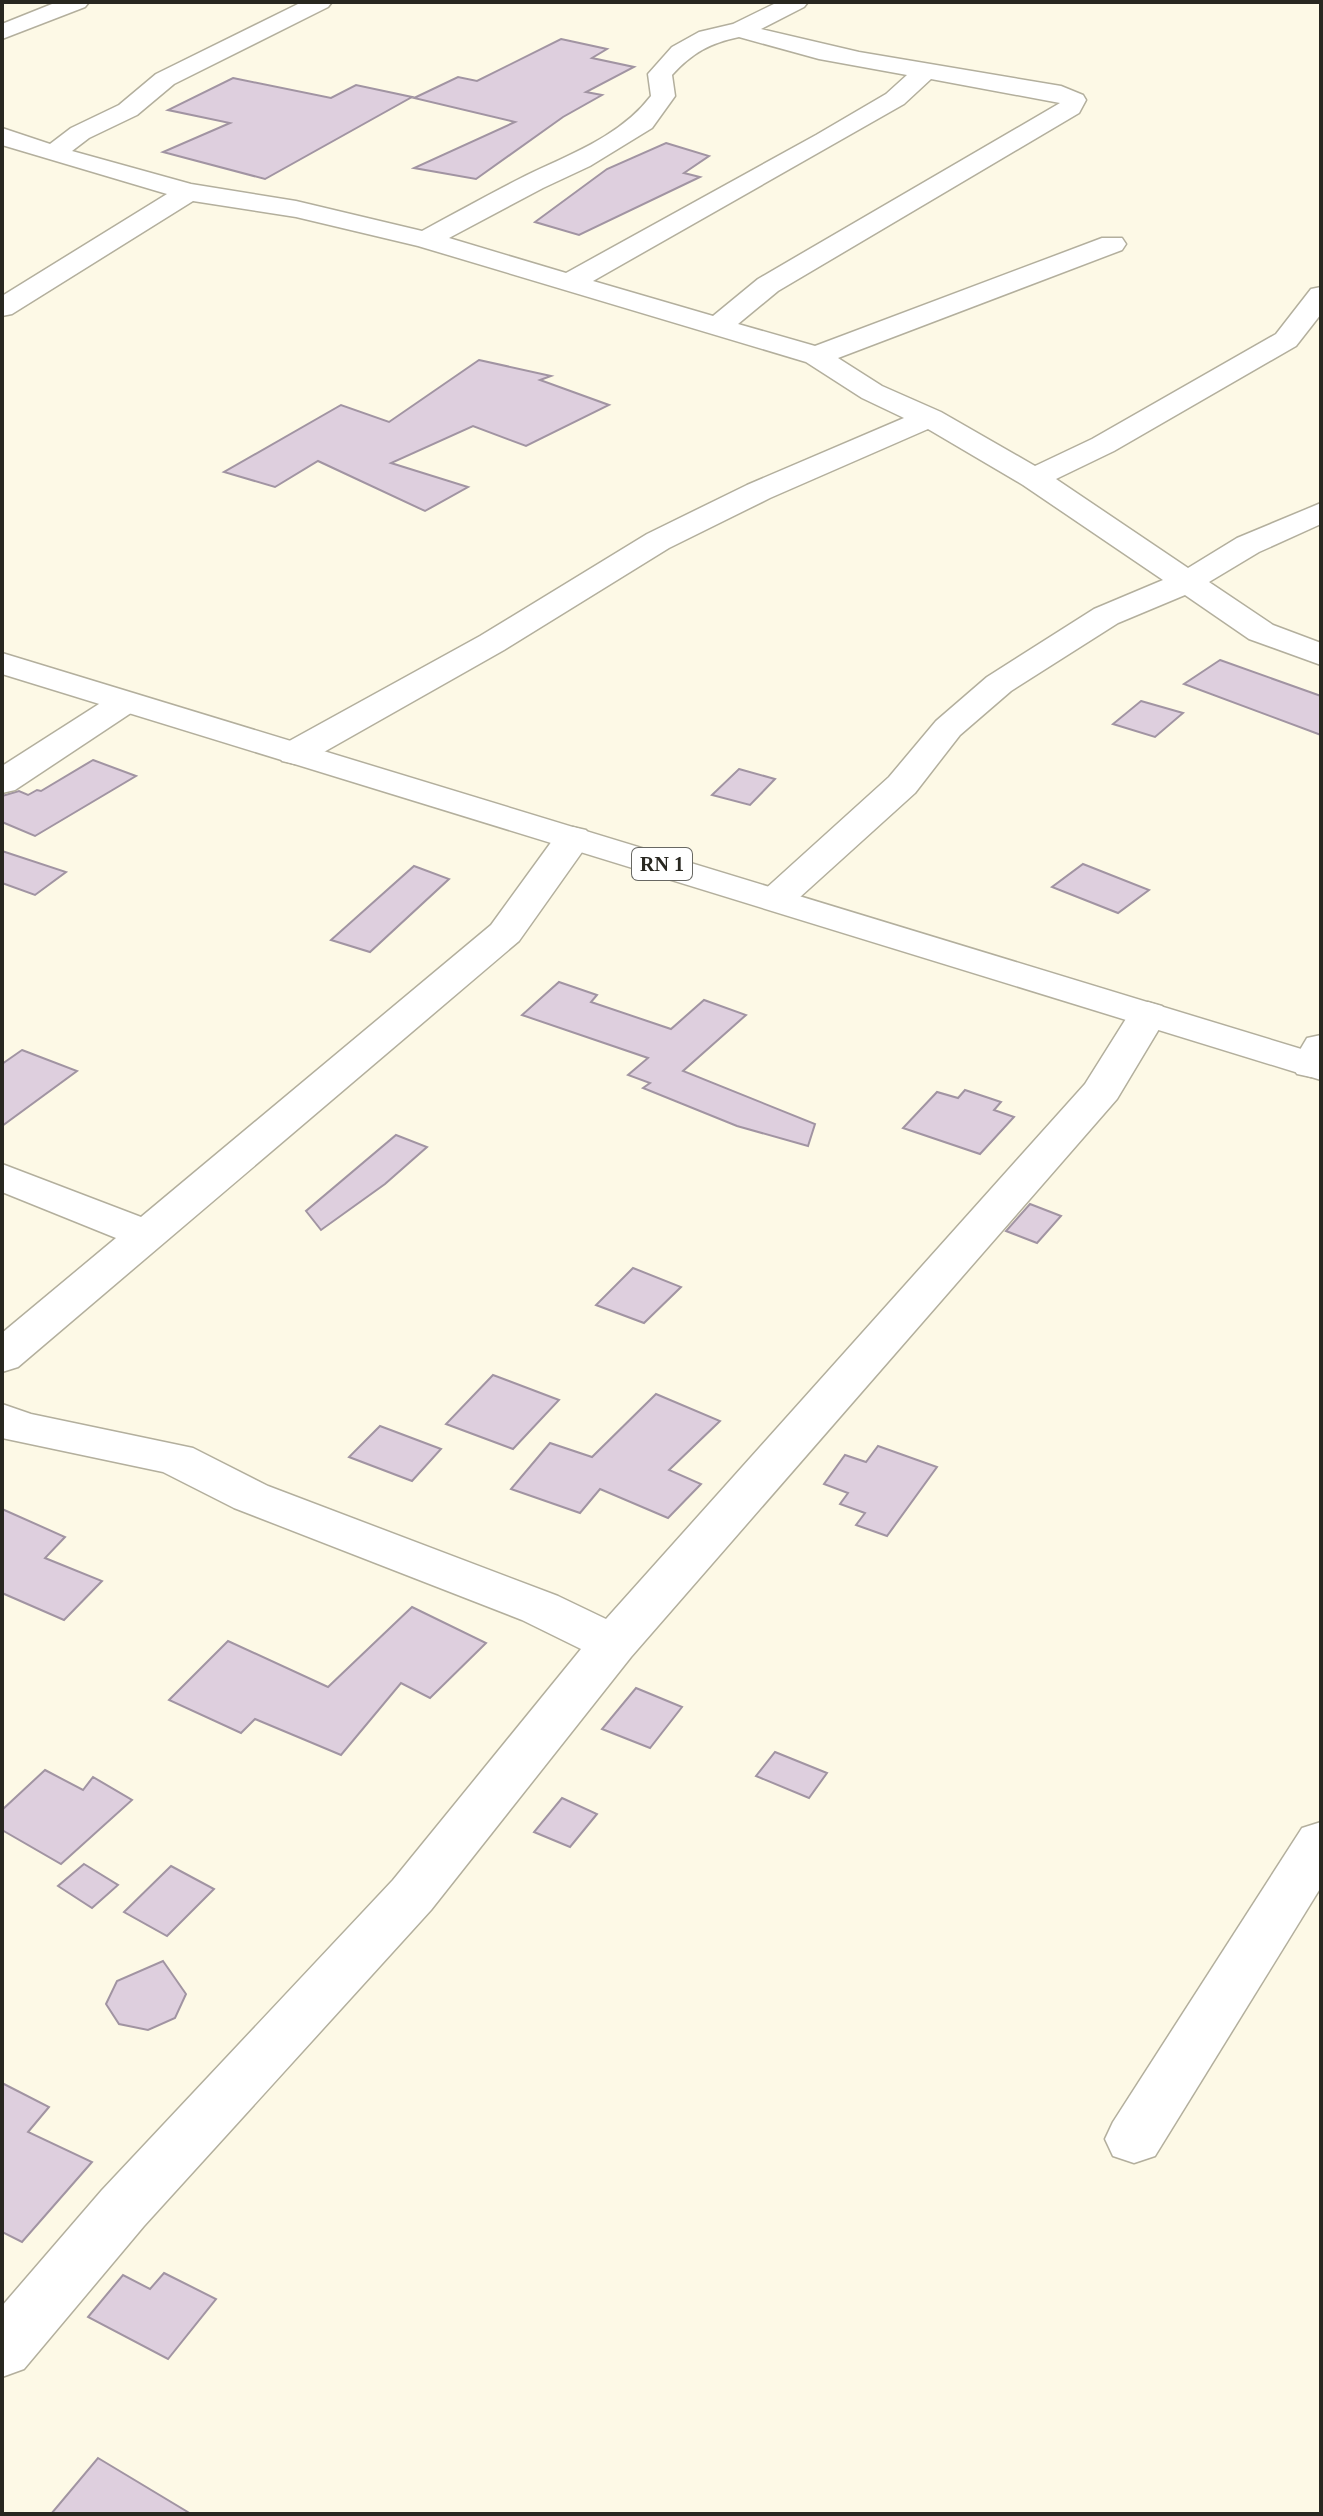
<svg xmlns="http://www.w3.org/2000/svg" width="1323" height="2516" viewBox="0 0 1323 2516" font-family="'Times New Roman',serif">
<rect width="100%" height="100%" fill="#fdf9e6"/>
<!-- building -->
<g fill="#decfde" stroke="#a194a2" stroke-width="2">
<path d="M561 39 607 49 592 58 634 67 586 92 602 95 563 117 476 179 414 168 515 122 414 98 458 77 477 81Z"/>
<path d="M233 78 331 98 356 85 412 97 265 179 163 152 230 123 168 110Z"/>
<path d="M666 143 709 156 684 173 700 177 579 235 535 222 607 169Z"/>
<path d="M479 360 551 376 540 380 609 405 526 446 473 426 391 463 468 487 425 511 318 461 275 487 224 472 341 405 389 422Z"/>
<path d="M1220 660 1321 696V735L1184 684Z"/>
<path d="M1141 701 1183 713 1155 737 1113 724Z"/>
<path d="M93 760 136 776 35 836 2 822V796L19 791 28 795 37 790 41 791Z"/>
<path d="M739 769 775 779 750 805 712 795Z"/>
<path d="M2 851 66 872 35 895 2 883Z"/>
<path d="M1083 864 1149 890 1118 913 1052 887Z"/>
<path d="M414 866 449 879 370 952 331 940Z"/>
<path d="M559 982 597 995 591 1002 671 1029 704 1000 746 1015 683 1071 815 1124 808 1146 737 1126 643 1088 650 1083 628 1075 648 1058 522 1015Z"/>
<path d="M22 1050 77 1071 2 1126V1064Z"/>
<path d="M965 1090 1001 1102 994 1110 1014 1117 980 1154 903 1128 937 1092 958 1098Z"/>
<path d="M396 1135 427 1147 385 1184 321 1230 306 1211Z"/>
<path d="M1030 1204 1061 1216 1037 1243 1006 1231Z"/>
<path d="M633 1268 681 1287 644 1323 596 1305Z"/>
<path d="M493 1375 559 1400 513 1449 446 1424Z"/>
<path d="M656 1394 720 1421 669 1470 701 1484 668 1518 600 1489 580 1513 511 1489 550 1443 592 1457Z"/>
<path d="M380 1426 441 1449 412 1481 349 1457Z"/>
<path d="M878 1446 937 1467 887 1536 856 1525 865 1513 840 1504 848 1493 824 1484 845 1455 866 1462Z"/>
<path d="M2 1509 65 1537 45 1558 102 1581 64 1620 2 1593Z"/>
<path d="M412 1607 486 1643 430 1698 401 1683 341 1755 255 1719 241 1733 169 1700 228 1641 328 1687Z"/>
<path d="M636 1688 682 1707 650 1748 602 1729Z"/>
<path d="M775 1752 827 1773 809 1798 756 1776Z"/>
<path d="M45 1770 83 1790 93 1777 132 1800 61 1864 2 1830V1810Z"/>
<path d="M562 1798 597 1814 570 1847 534 1832Z"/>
<path d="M84 1864 118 1885 92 1908 58 1886Z"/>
<path d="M171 1866 214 1889 167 1936 124 1912Z"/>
<path d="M163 1961 186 1994 175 2018 148 2030 119 2024 106 2004 117 1981Z"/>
<path d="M2 2083 49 2107 28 2132 92 2162 22 2242 2 2232Z"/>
<path d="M164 2273 216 2299 168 2359 88 2317 123 2275 150 2289Z"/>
<path d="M98 2458 191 2514H51Z"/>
</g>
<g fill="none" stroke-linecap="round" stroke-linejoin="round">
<defs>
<g id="minor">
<path d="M57 2H89L85 7 2 39V24Z"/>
<path d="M302 2H332L328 7 174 84 137 115 89 138 72 151 191 184 296 201 422 231C455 213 488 195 521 178 567 155 619 138 651 96L648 74 672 47 699 32 733 24 778 2H808L804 7 761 29 859 52 1061 86 1083 95 1086 100 1079 113 778 291 738 324 815 346 1102 238H1122L1126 244 1122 250 838 358 882 386 941 412 1035 466 1092 439 1276 334 1311 289 1321 287V314L1296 346 1114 451 1056 479 1188 568 1237 538 1321 503V524L1259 552 1209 582 1273 625 1321 643V665L1249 639 1185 595 1118 623 1011 691 960 735 915 793 789 907 776 910 763 907 757 899 763 891 889 777 936 721 987 677 1094 609 1163 580 1023 485 928 429 770 498 669 548 504 650 308 761 295 764 282 761 277 753 282 745 480 636 647 534 747 485 904 418 862 398 806 362 418 246 296 217 193 201 12 314 2 316V296L167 194 2 145V128L50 144 71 128 119 105 156 74ZM739 37 819 59 907 75 886 94 816 135 566 273 449 238 543 188 590 166 652 128 675 96 672 75C692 53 710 43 739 37ZM931 79 1060 103 758 279 713 316 593 281 904 104Z"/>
<path d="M125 692 137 695 142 702 137 709 15 790 2 793V766L113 695Z"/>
<path d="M573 827 586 830 592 838 519 941 18 1367 2 1372V1333L116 1238 2 1192V1164L141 1217 491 925 560 830Z"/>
<path d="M1148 1002 1162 1006 1168 1014 1117 1099 631 1657 431 1910 144 2226 24 2369 2 2377V2306L102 2190 393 1880 581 1649 522 1620 234 1508 163 1472 2 1438V1404L31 1414 193 1448 268 1486 558 1596 606 1619 1085 1084 1134 1006Z"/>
<path d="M1321 1035V1075L1311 1077 1297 1074 1291 1065 1307 1038Z"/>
<path d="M1321 1822V1887L1155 2156 1134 2163 1113 2156 1105 2139 1113 2122 1302 1828Z"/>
</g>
<path id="major" d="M2 653 1321 1055V1080L2 674Z"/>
</defs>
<!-- minor casing -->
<use href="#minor" stroke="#b3af9d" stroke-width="3"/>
<!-- major casing -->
<use href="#major" stroke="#b3af9d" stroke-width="3"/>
<!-- minor -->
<use href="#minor" fill="#fff" fill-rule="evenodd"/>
<!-- major -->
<use href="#major" fill="#fff" fill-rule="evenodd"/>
</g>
<g text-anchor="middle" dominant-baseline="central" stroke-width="6" stroke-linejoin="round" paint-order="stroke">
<!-- shield labels -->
<rect fill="#fff" stroke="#686863" stroke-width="2" x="632" y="848" width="60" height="32" rx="6"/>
<g font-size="20" font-weight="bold" fill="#282720">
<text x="662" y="864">RN 1</text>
</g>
</g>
<!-- border -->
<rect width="1323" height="2516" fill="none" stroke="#282720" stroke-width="8"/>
</svg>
